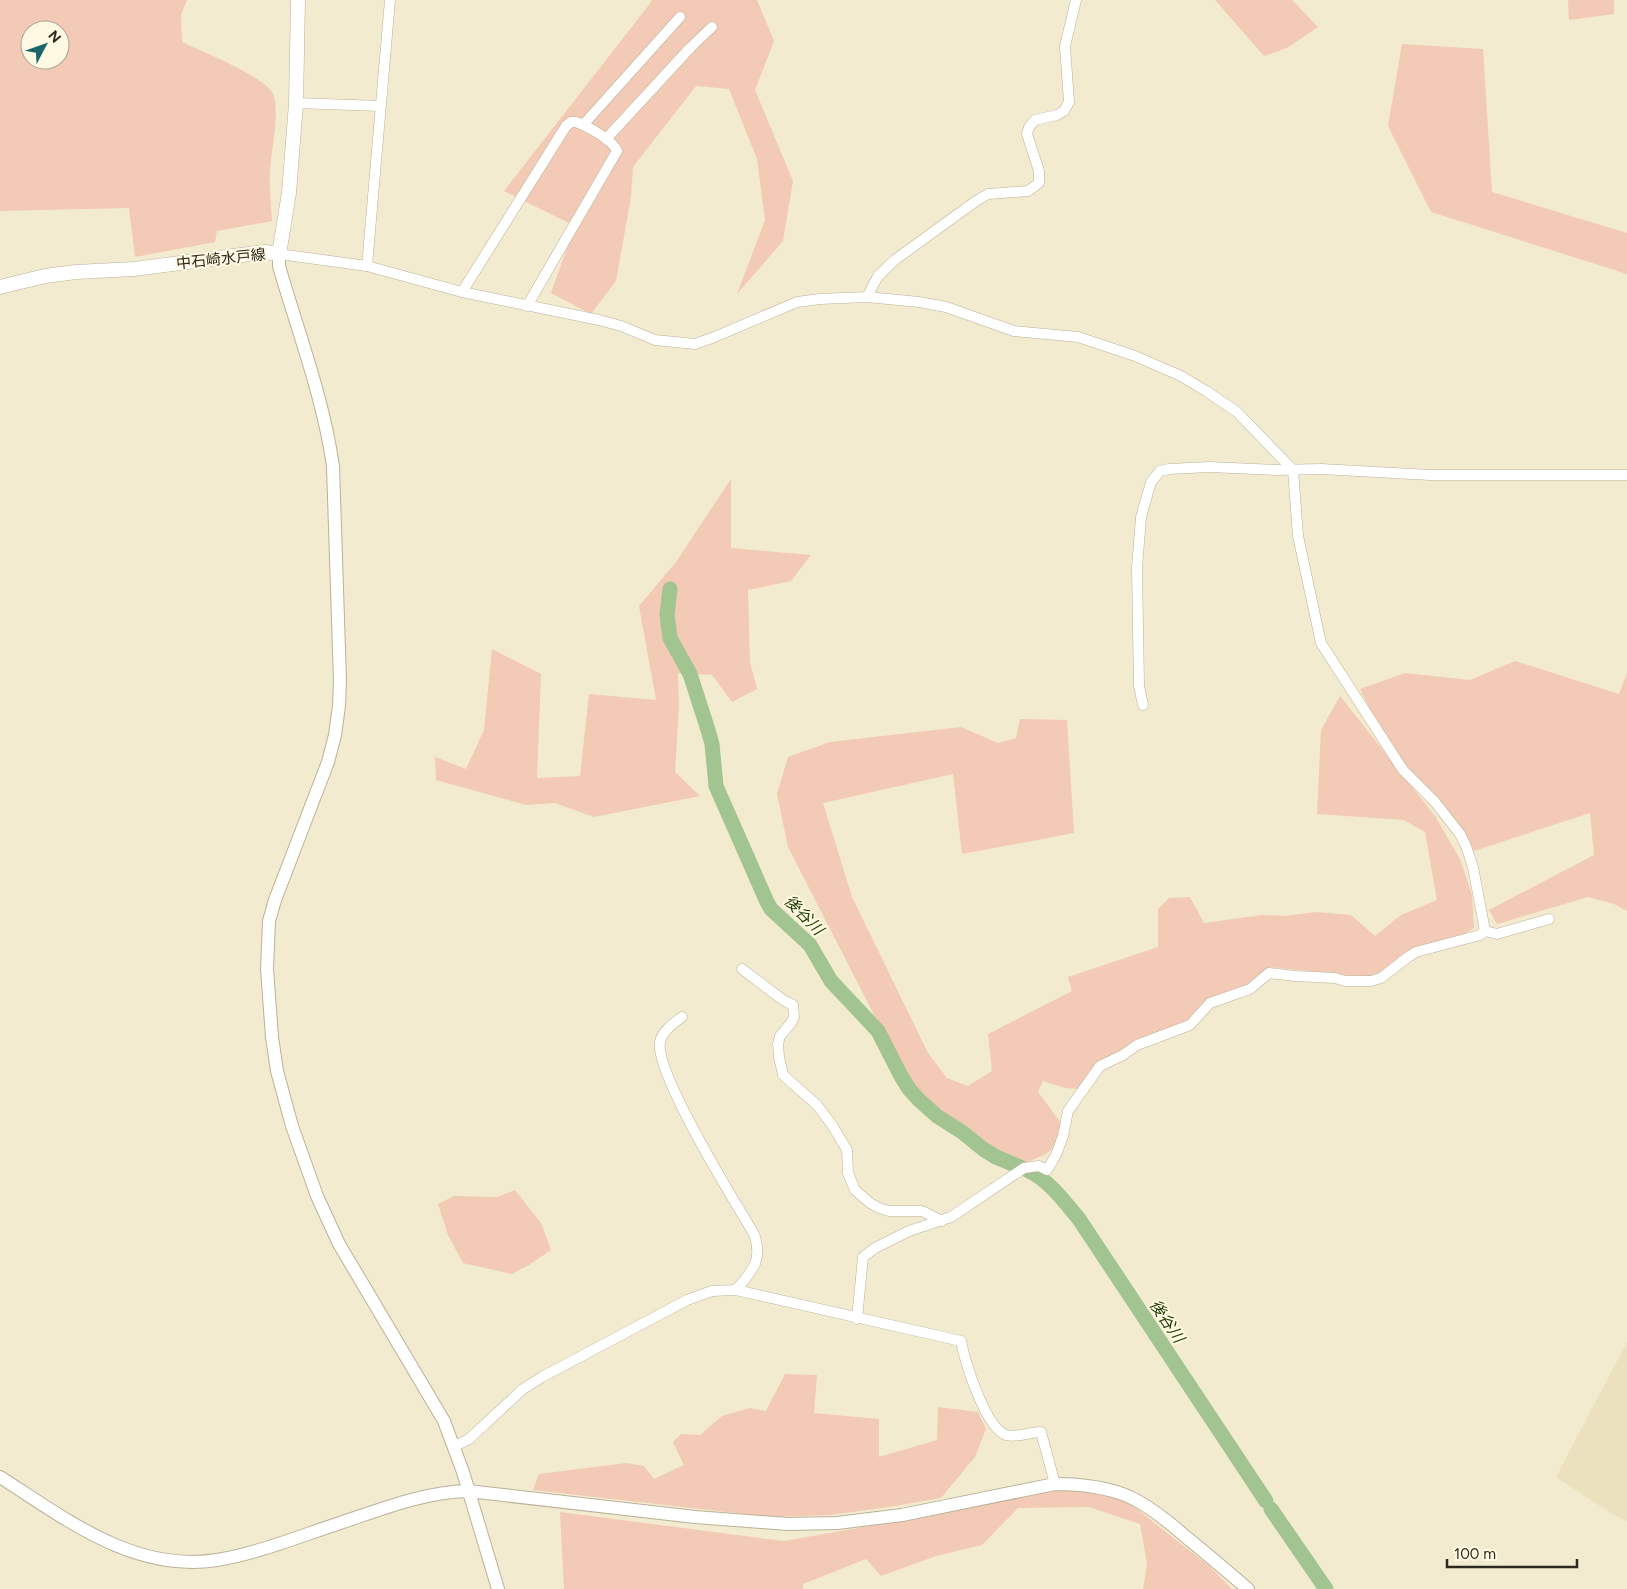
<svg xmlns="http://www.w3.org/2000/svg" width="1627" height="1589" viewBox="0 0 1627 1589" font-family="Figtree,'Noto Sans JP',sans-serif">
<rect width="100%" height="100%" fill="#f3ebcf"/>
<!-- built -->
<path fill="#ece1be" d="M1627 1342V1521L1611 1513 1556 1477Z"/>
<!-- green -->
<g fill="#f2cab5" fill-rule="evenodd">
<path d="M0 0H187L181 15 182 42C201 51 261 75 272 92 281 106 271 153 270 171 269 187 271 204 272 221L217 231 215 242 135 257 129 208 0 211ZM30 30H60V60H30Z"/>
<path d="M650 0H757L774 41 755 90 793 181 783 241 737 294 765 220 757 159 729 89 696 86 633 167 631 197 616 281 591 314 551 293 575 226 504 191 652 1Z"/>
<path d="M1215 0H1292L1318 27 1287 48 1264 56Z"/>
<path d="M1568 0H1614V14L1569 20Z"/>
<path d="M1402 44 1483 49 1492 192 1627 233V274L1431 212 1388 126Z"/>
<path d="M731 479V548L811 555 791 581 748 590 750 662 757 689 732 702 712 675 678 673 679 707 675 772 700 796 594 817 555 803 526 805 436 780 435 757 466 769 484 730 492 649 541 674 537 778 580 776 589 694 656 700 639 606 676 562Z"/>
<path d="M1515 661 1619 694 1627 673V911L1614 904 1588 897 1497 924 1489 910 1594 855 1590 813 1474 851 1459 826 1404 764 1372 713 1360 689 1405 673 1470 680Z"/>
<path d="M1340 696 1435 816 1460 859 1472 895 1474 928 1457 938 1383 971 1367 977 1270 967 1247 985 1188 1021 1135 1040 1078 1089 1065 1088 1043 1081 1038 1092 1061 1123C1053 1158 1051 1150 1022 1165L997 1155 957 1124 931 1108 910 1085 788 847 777 794 788 757 830 742 961 727 998 743 1016 738 1020 719 1067 720 1074 833 962 854 953 774 823 803 852 897 928 1053 947 1078 968 1086 992 1071 988 1034 1072 991 1068 977 1158 947V909L1169 898 1190 897 1204 923 1262 915 1284 916 1317 912 1351 915 1375 936 1401 915 1437 900 1425 832 1404 820 1317 814 1321 730Z"/>
<path d="M515 1190 541 1223 551 1250 529 1265 512 1274 463 1263 448 1235 438 1204 454 1196 497 1197Z"/>
<path d="M785 1374 817 1375 814 1413 879 1419V1457L937 1440 938 1407 978 1412 986 1429 975 1457 941 1498 889 1507 830 1515 771 1517 533 1490 539 1474 626 1463 644 1466 654 1479 684 1465 673 1442 681 1434 700 1435 722 1416 750 1408 766 1411Z"/>
<path d="M1053 1490 1093 1491 1129 1503 1208 1565 1232 1589H1143L1147 1564 1140 1524 1089 1507 1018 1508 982 1545 936 1556 881 1576 866 1559 803 1584V1589H564L560 1512 784 1541 903 1520Z"/>
</g>
<g fill="none" stroke-linecap="round" stroke-linejoin="round">
<!-- river -->
<g stroke="#a1c490" stroke-width="15">
<path d="M670 589 667 614 670 638 690 674 708 730 712 744 716 786 767 902 771 909 810 945 831 981 878 1031 901 1076 909 1089 919 1100 937 1116 962 1132 983 1149 996 1157 1020 1167"/>
<path d="M1027 1170C1049 1180 1064 1201 1079 1219L1266 1501"/>
<path d="M1271 1509 1326 1589"/>
</g>
<defs>
<g id="minor">
<path d="M296 103 380 106"/>
<path d="M583 125 680 17"/>
<path d="M606 139 690 48 712 27"/>
<path d="M279 254 367 266 462 292 599 320 621 326 655 340 695 344 712 338 797 302 820 299 867 297 919 302 946 307 1014 331 1078 337 1135 356 1181 376 1206 391 1237 412 1293 470 1298 536 1321 643 1403 770 1435 802 1460 834 1466 846 1473 867 1485 931"/>
<path d="M367 266 390 0"/>
<path d="M462 292 566 126 571 122H576C587 126 613 140 617 151L527 306"/>
<path d="M867 297 878 276 896 259 976 201 988 194 1028 191 1039 183V171L1027 134 1029 127 1035 120 1057 115 1064 111 1069 102 1065 46 1076 0"/>
<path d="M1143 705 1139 686 1137 568 1141 517 1151 482 1160 471 1169 469 1209 467 1275 470 1321 469 1430 475H1627"/>
<path d="M742 969 783 1000 793 1005 794 1017 791 1023 780 1036 778 1044 779 1057 783 1075 817 1105 832 1125 847 1150 848 1173 855 1190 870 1203 879 1208 889 1211H922L942 1221"/>
<path d="M682 1017C674 1023 662 1031 660 1042 654 1072 735 1202 754 1234 763 1260 753 1270 736 1290"/>
<path d="M857 1319 863 1257 875 1248 909 1231 951 1217 1024 1168 1039 1166 1047 1170 1056 1155 1063 1136 1068 1111 1100 1066 1123 1055 1137 1045 1190 1025 1210 1003 1250 989 1269 973 1295 976 1335 978 1345 981H1371L1381 978 1408 957 1416 952 1480 935 1485 931 1497 934 1549 919"/>
<path d="M455 1446 469 1439 523 1389 542 1377 687 1300 712 1291 736 1290 961 1341C965 1362 985 1427 1006 1435 1017 1438 1030 1432 1041 1432L1055 1484"/>
</g>
<g id="tertiary">
<path d="M279 254V266C298 332 323 397 333 466L340 680 339 706 335 735 328 762 275 900 269 921 267 969 272 1037 277 1071 292 1126 317 1196 339 1244 444 1421 463 1472 498 1589"/>
<path d="M0 1477C66 1519 134 1573 217 1560 259 1553 300 1536 340 1523 382 1509 424 1492 468 1491L695 1517 788 1524 837 1523 902 1515 1055 1484C1081 1484 1107 1487 1130 1497 1151 1507 1169 1522 1186 1537 1207 1554 1228 1572 1248 1589"/>
</g>
<path id="secondary" d="M0 287 45 276 76 272 134 269 265 252 279 254 289 193 296 103 298 0"/>
</defs>
<!-- minor casing -->
<use href="#minor" stroke="#bab298" stroke-width="11"/>
<!-- tertiary casing -->
<use href="#tertiary" stroke="#bab298" stroke-width="14"/>
<!-- secondary casing -->
<use href="#secondary" stroke="#bab298" stroke-width="15"/>
<!-- minor -->
<use href="#minor" stroke="#fff" stroke-width="10"/>
<!-- tertiary -->
<use href="#tertiary" stroke="#fff" stroke-width="12"/>
<!-- secondary -->
<use href="#secondary" stroke="#fff" stroke-width="14"/>
</g>
<g text-anchor="middle" dominant-baseline="central" stroke-width="4" stroke-linejoin="round" paint-order="stroke">
<!-- street labels -->
<g font-size="15" fill="#2d291f" stroke="#fff8e2">
<text transform="translate(221 259) rotate(-6)">中石崎水戸線</text>
</g>
<!-- water labels -->
<g font-size="16" font-style="italic" fill="#1c3c04" stroke="#fff8e2">
<text transform="translate(804 915) rotate(46)">後谷川</text>
<text transform="translate(1167 1321) rotate(56)">後谷川</text>
</g>
</g>
<!-- north arrow -->
<g transform="translate(45 45) rotate(49)"><circle r="24" fill="#fff8e2" stroke="#aba594"/>
<path d="M0-4L9 19L0 12L-9 19Z" fill="#1a676b"/>
<text y="-8" font-size="14" font-weight="bold" text-anchor="middle" fill="#2d291f">N</text>
</g>
<!-- scale -->
<path d="M1447 1559v8h130v-8" fill="none" stroke="#2d291f" stroke-width="2.5"/>
<text x="1454" y="1559" font-size="15" fill="#2d291f" stroke="#fff8e2" stroke-width="4" paint-order="stroke">100 m</text>
</svg>
